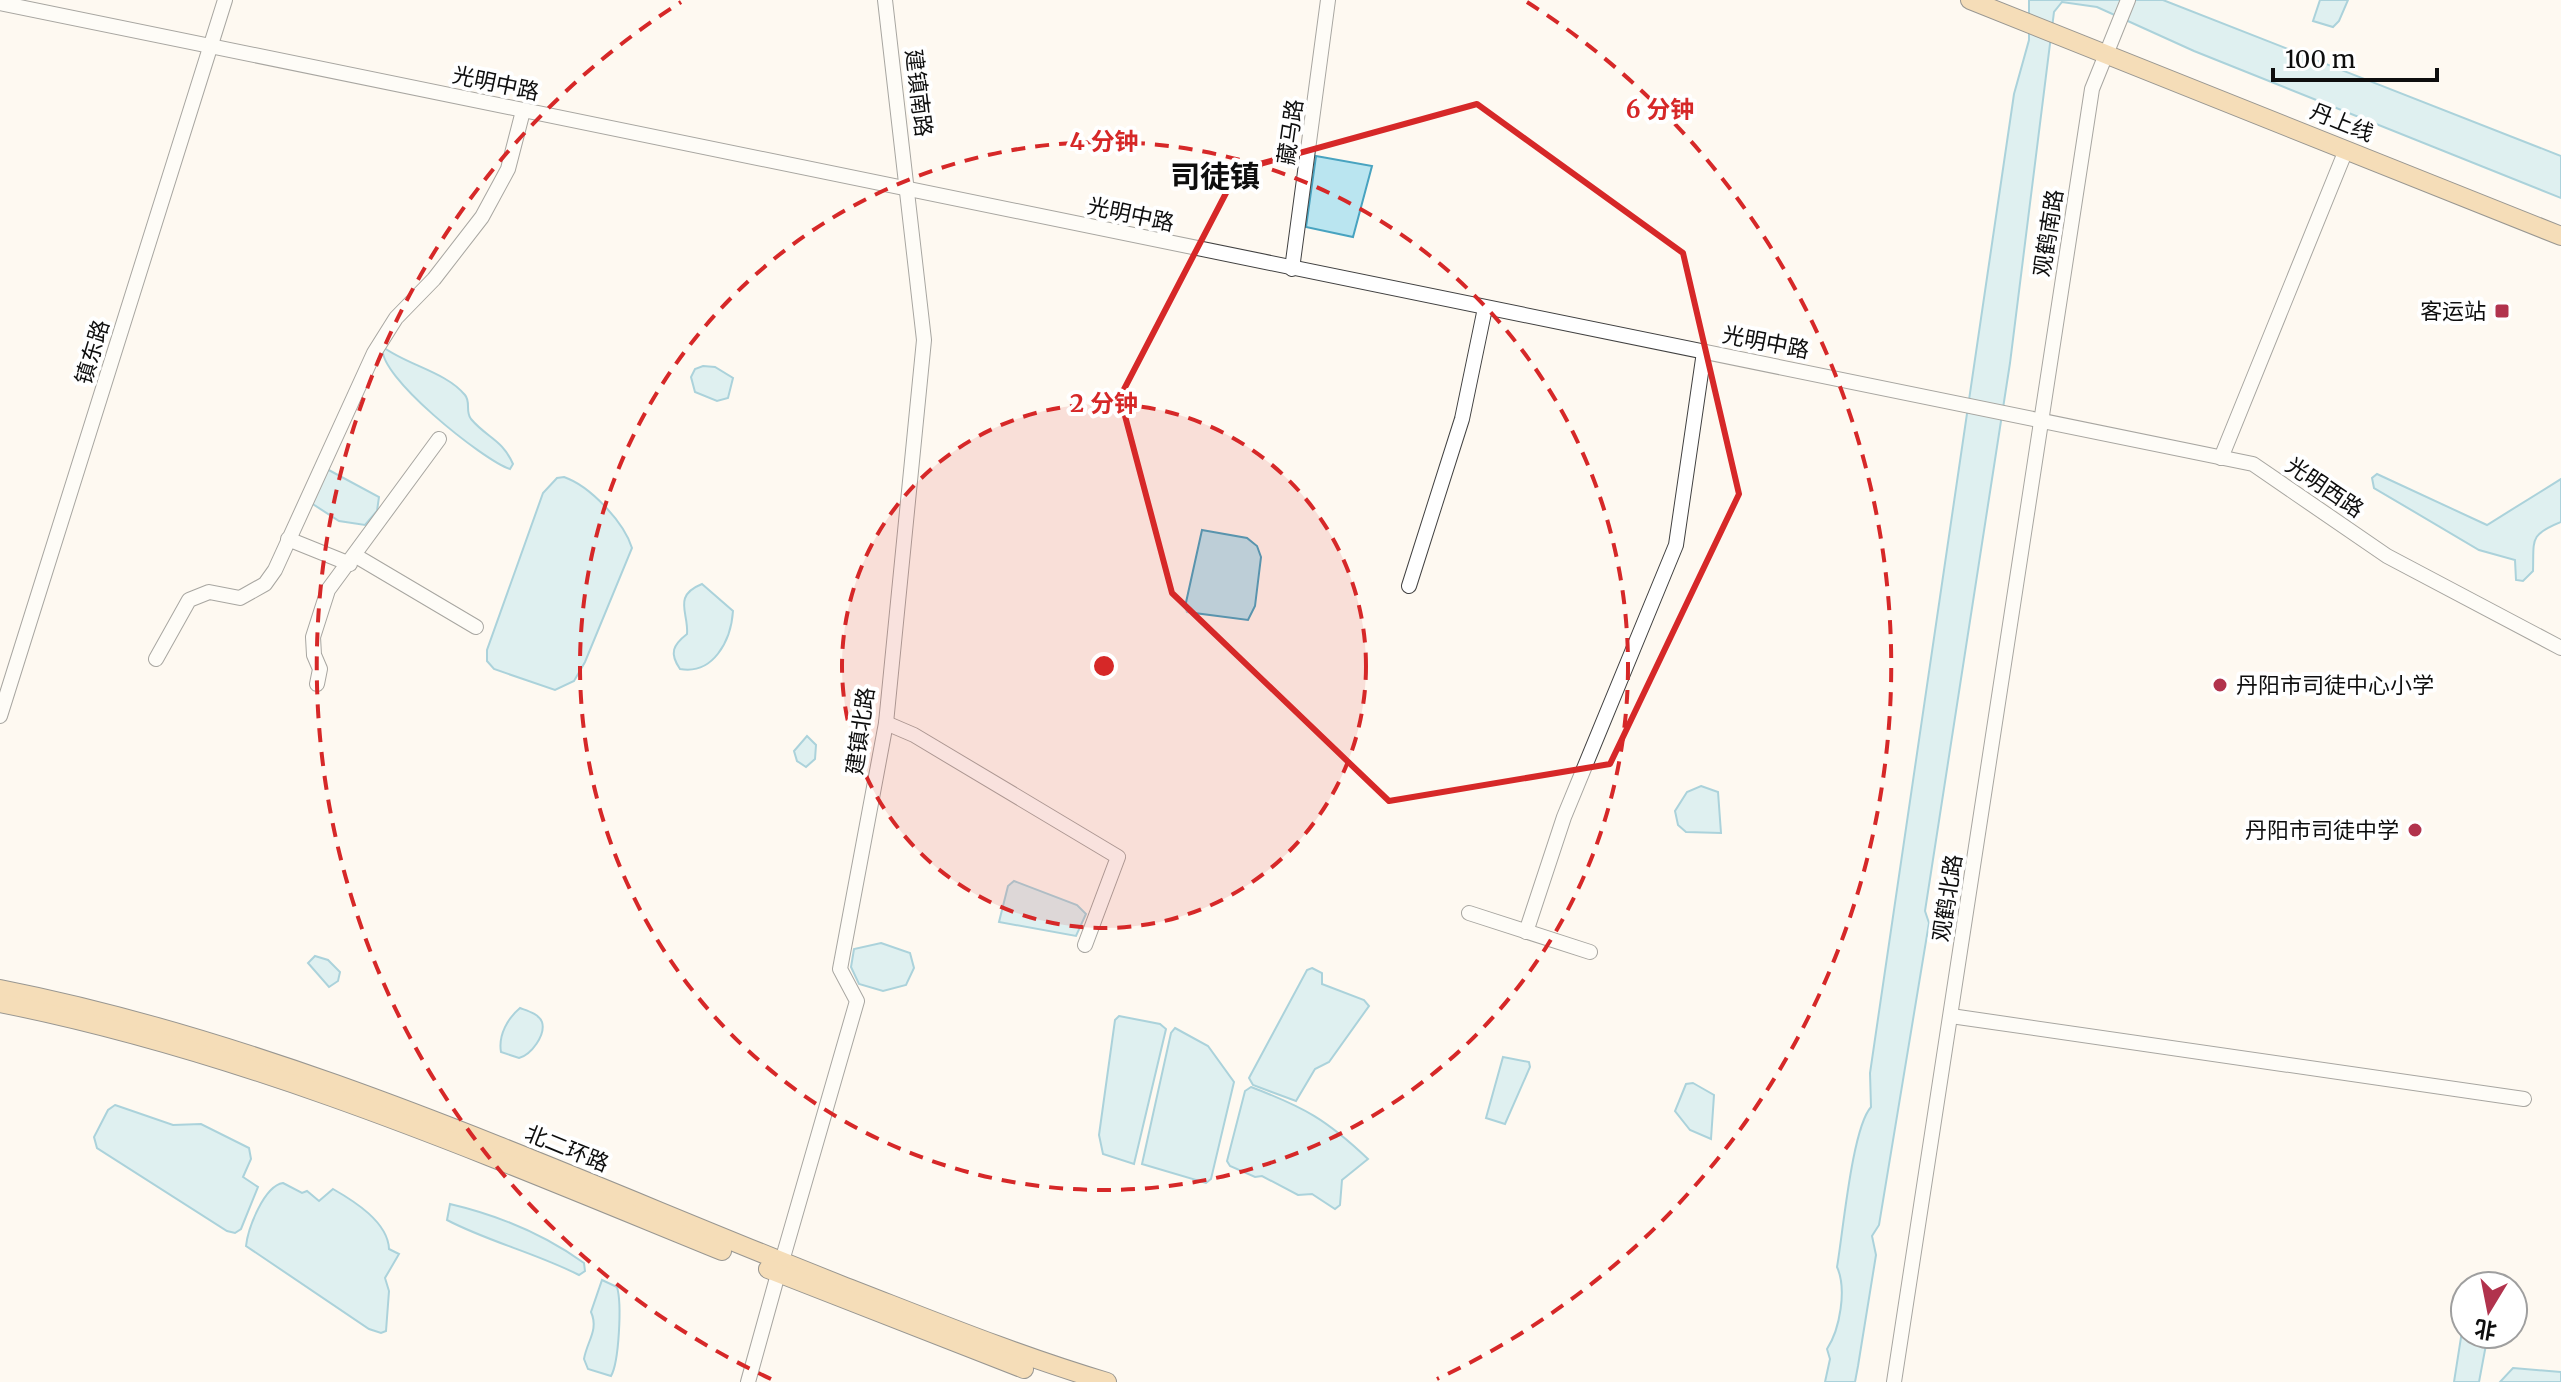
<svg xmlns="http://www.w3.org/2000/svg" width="2561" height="1382" viewBox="0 0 2561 1382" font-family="Merriweather,'Noto Sans SC',serif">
<rect width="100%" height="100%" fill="#fef9f1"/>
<!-- water -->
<g fill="#bae5f0" stroke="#48a3c0" stroke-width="2">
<path d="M2029 0H2163L2561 156V198L2194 51 2097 7 2062 2 2054 12 2010 363 1925 911 1929 923 1879 1225 1872 1236 1876 1255 1858 1366 1855 1382H1825L1830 1359 1827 1349C1840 1329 1847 1289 1837 1267 1843 1233 1852 1128 1871 1107L1870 1073 2014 94 2029 40Z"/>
<path d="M2320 0H2348L2339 21 2333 27 2313 21Z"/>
<path d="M1316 156 1372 166 1353 237 1306 227Z"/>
<path d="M383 347C407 365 446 372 465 395 471 402 465 411 471 419 487 438 502 439 513 464L510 469C484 461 375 374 383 347Z"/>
<path d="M703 366 715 367 733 378 728 398 717 401 695 392 691 377 695 369Z"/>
<path d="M325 468 379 497 377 511 365 525 339 521 308 501Z"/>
<path d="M2377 474 2487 525 2561 479V522C2529 535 2534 539 2533 571L2523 581 2516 580 2515 560 2479 550 2374 488 2372 478Z"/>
<path d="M564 477C590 486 624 522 632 548L585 662 574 681 555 690 494 669 487 661V650L543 493 557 478Z"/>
<path d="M1202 530 1247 538 1257 546 1261 557 1255 606 1248 620 1187 612 1185 607Z"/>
<path d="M702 584 733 611C731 641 713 675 680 669 669 653 673 645 687 634 689 613 672 596 702 584Z"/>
<path d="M807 736 816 745 815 759 806 767 797 761 794 751Z"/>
<path d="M1701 786 1718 792 1721 833 1686 832 1678 825 1675 811 1687 792Z"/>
<path d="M1014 881 1077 905 1086 914 1076 936 999 922 1008 886Z"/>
<path d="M881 943 910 953 914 968 906 985 883 991 859 984 851 967 854 949Z"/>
<path d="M315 956 328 960 340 972 338 981 329 987 308 963Z"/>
<path d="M1312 968 1322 973V984L1364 1000 1369 1006 1329 1062 1315 1069 1296 1101 1253 1085 1249 1078 1307 970Z"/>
<path d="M520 1008C528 1011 539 1014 542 1022 546 1035 531 1055 519 1058L501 1052C498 1035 508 1018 520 1008Z"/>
<path d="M1119 1016 1160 1024 1166 1029 1134 1164 1103 1154 1099 1135 1115 1020Z"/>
<path d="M1175 1028 1208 1046 1234 1082 1211 1179 1206 1183 1142 1164 1171 1033Z"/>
<path d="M1503 1057 1529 1062 1530 1067 1505 1124 1486 1118Z"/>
<path d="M1693 1083 1714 1095 1711 1139 1690 1130 1675 1111 1686 1084Z"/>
<path d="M1251 1087C1304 1107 1327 1120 1368 1159L1342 1180 1340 1205 1335 1209 1312 1194 1298 1195 1262 1176 1255 1177 1230 1166 1227 1161 1245 1091Z"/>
<path d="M115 1105 173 1125 201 1124 249 1148 251 1159 243 1177 258 1187 241 1229 235 1233 227 1231 97 1148 94 1137 108 1110Z"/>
<path d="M283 1183 302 1193 307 1191 319 1201 333 1189C354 1201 388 1222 389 1249L399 1254 385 1278 389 1291 386 1331 381 1333 369 1329 246 1246C248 1228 264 1186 283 1183Z"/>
<path d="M450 1204C497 1215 545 1235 584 1263L585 1271 579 1275C536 1253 489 1242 447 1220Z"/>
<path d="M602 1280 617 1287C622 1304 619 1362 611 1376L588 1369 584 1359C587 1341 599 1330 591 1312Z"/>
<path d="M2465 1312V1334H2488L2479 1382H2454Z"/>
<path d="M2513 1368 2561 1372V1382H2500Z"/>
</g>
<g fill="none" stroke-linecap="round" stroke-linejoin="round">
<defs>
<g id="minor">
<path d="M0 3 2253 464 2387 556 2561 648"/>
<path d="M1292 269 1328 0"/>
<path d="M2221 458 2346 150"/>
<path d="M288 539 350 564"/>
<path d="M356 556 476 627"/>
<path d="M1409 586 1462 419 1485 308"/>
<path d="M156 659 189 600 209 592 240 598 265 584 275 570 374 353 396 318 434 279 482 217 508 169 523 111"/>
<path d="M317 684 320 669 314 655 313 637 328 590 439 439"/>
<path d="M0 716 225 0"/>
<path d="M886 723 914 735 1118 857 1085 945"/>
<path d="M1469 913 1590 952"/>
<path d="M1526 932 1564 817 1676 545 1704 352"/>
<path d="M1951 1016 2524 1099"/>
<path d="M782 1261 857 1001 840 969 886 723 924 340 885 0"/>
<path d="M748 1382 778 1274"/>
<path d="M1894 1382 2092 89 2128 0"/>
</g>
<g id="major">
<path d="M1970 0 2561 236"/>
<path d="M0 989C294 1047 564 1176 841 1285 929 1319 1016 1355 1107 1382"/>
<path d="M0 1003C252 1053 486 1155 722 1251"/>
<path d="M768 1269 1024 1369"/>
</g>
</defs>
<!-- minor casing -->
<use href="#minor" stroke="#414141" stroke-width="16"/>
<!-- major casing -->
<use href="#major" stroke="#1f1f1f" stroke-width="20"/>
<!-- minor -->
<use href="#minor" stroke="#fff" stroke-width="14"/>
<!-- major -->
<use href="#major" stroke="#ebbb73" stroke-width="18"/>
</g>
<!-- marked area -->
<path d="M0 0H2561V1382H0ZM1477 104 1683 253 1739 494 1610 764 1389 801 1172 593 1120 397 1238 170Z" fill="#fef9f1" fill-opacity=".55" fill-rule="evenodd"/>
<path fill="none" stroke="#d62828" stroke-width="6" stroke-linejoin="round" d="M1477 104 1683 253 1739 494 1610 764 1389 801 1172 593 1120 397 1238 170Z"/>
<!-- distance rings -->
<circle cx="1104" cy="666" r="262" fill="#d62828" fill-opacity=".12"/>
<g fill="none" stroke="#d62828" stroke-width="4" stroke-dasharray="14 10">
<circle cx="1104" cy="666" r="262"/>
<circle cx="1104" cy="666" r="524"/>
<path d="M771 1379A787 787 0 0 1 681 2M1527 2A787 787 0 0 1 1437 1379"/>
</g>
<!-- markers -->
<g fill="#b1334d" stroke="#fff" stroke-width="3">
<rect x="2494" y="303" width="16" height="16" rx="4"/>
<circle cx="2220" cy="685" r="8"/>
<circle cx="2415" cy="830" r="8"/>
</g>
<g text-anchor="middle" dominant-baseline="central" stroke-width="8" stroke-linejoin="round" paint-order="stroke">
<!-- street labels -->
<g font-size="22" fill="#0e0e0e" stroke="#fff">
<text transform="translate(496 83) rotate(12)">光明中路</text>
<text transform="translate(919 93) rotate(83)">建镇南路</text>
<text transform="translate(2342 122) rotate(22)">丹上线</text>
<text transform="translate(1290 132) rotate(-82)">藏马路</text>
<text transform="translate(1131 214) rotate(12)">光明中路</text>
<text transform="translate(2048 233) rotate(-81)">观鹤南路</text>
<text transform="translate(1766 342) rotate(11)">光明中路</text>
<text transform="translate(92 352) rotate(-73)">镇东路</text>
<text transform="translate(2325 487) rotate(34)">光明西路</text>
<text transform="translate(860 731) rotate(-82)">建镇北路</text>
<text transform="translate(1947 898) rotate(-81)">观鹤北路</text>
<text transform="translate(567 1148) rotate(22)">北二环路</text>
</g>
<!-- poi labels -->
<g font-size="22" fill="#0e0e0e" stroke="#fff" text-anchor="end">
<text x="2486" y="311">客运站</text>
<text x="2236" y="685" text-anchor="start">丹阳市司徒中心小学</text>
<text x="2399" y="830">丹阳市司徒中学</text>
</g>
<!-- district labels -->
<g font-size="30" font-weight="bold" fill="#0e0e0e" stroke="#fff">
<text x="1215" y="176">司徒镇</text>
</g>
</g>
<circle cx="1104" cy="666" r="12" fill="#d62828" stroke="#fff" stroke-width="4"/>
<g font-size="24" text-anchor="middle" font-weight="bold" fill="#d62828" stroke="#fff" stroke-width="8" stroke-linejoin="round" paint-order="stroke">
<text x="1660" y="118">6 分钟</text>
<text x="1104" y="150">4 分钟</text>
<text x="1104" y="412">2 分钟</text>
</g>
<!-- north arrow -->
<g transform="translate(2489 1310) rotate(190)"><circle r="38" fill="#ffffff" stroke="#9f9f9f" stroke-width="2"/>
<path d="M0-6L14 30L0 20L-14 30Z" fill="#b1334d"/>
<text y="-12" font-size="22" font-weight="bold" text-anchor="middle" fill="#0e0e0e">北</text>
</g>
<!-- scale -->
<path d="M2273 68v12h164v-12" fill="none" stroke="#0e0e0e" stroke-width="4"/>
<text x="2285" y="68" font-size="24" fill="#0e0e0e" stroke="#ffffff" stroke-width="6" paint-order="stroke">100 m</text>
</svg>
